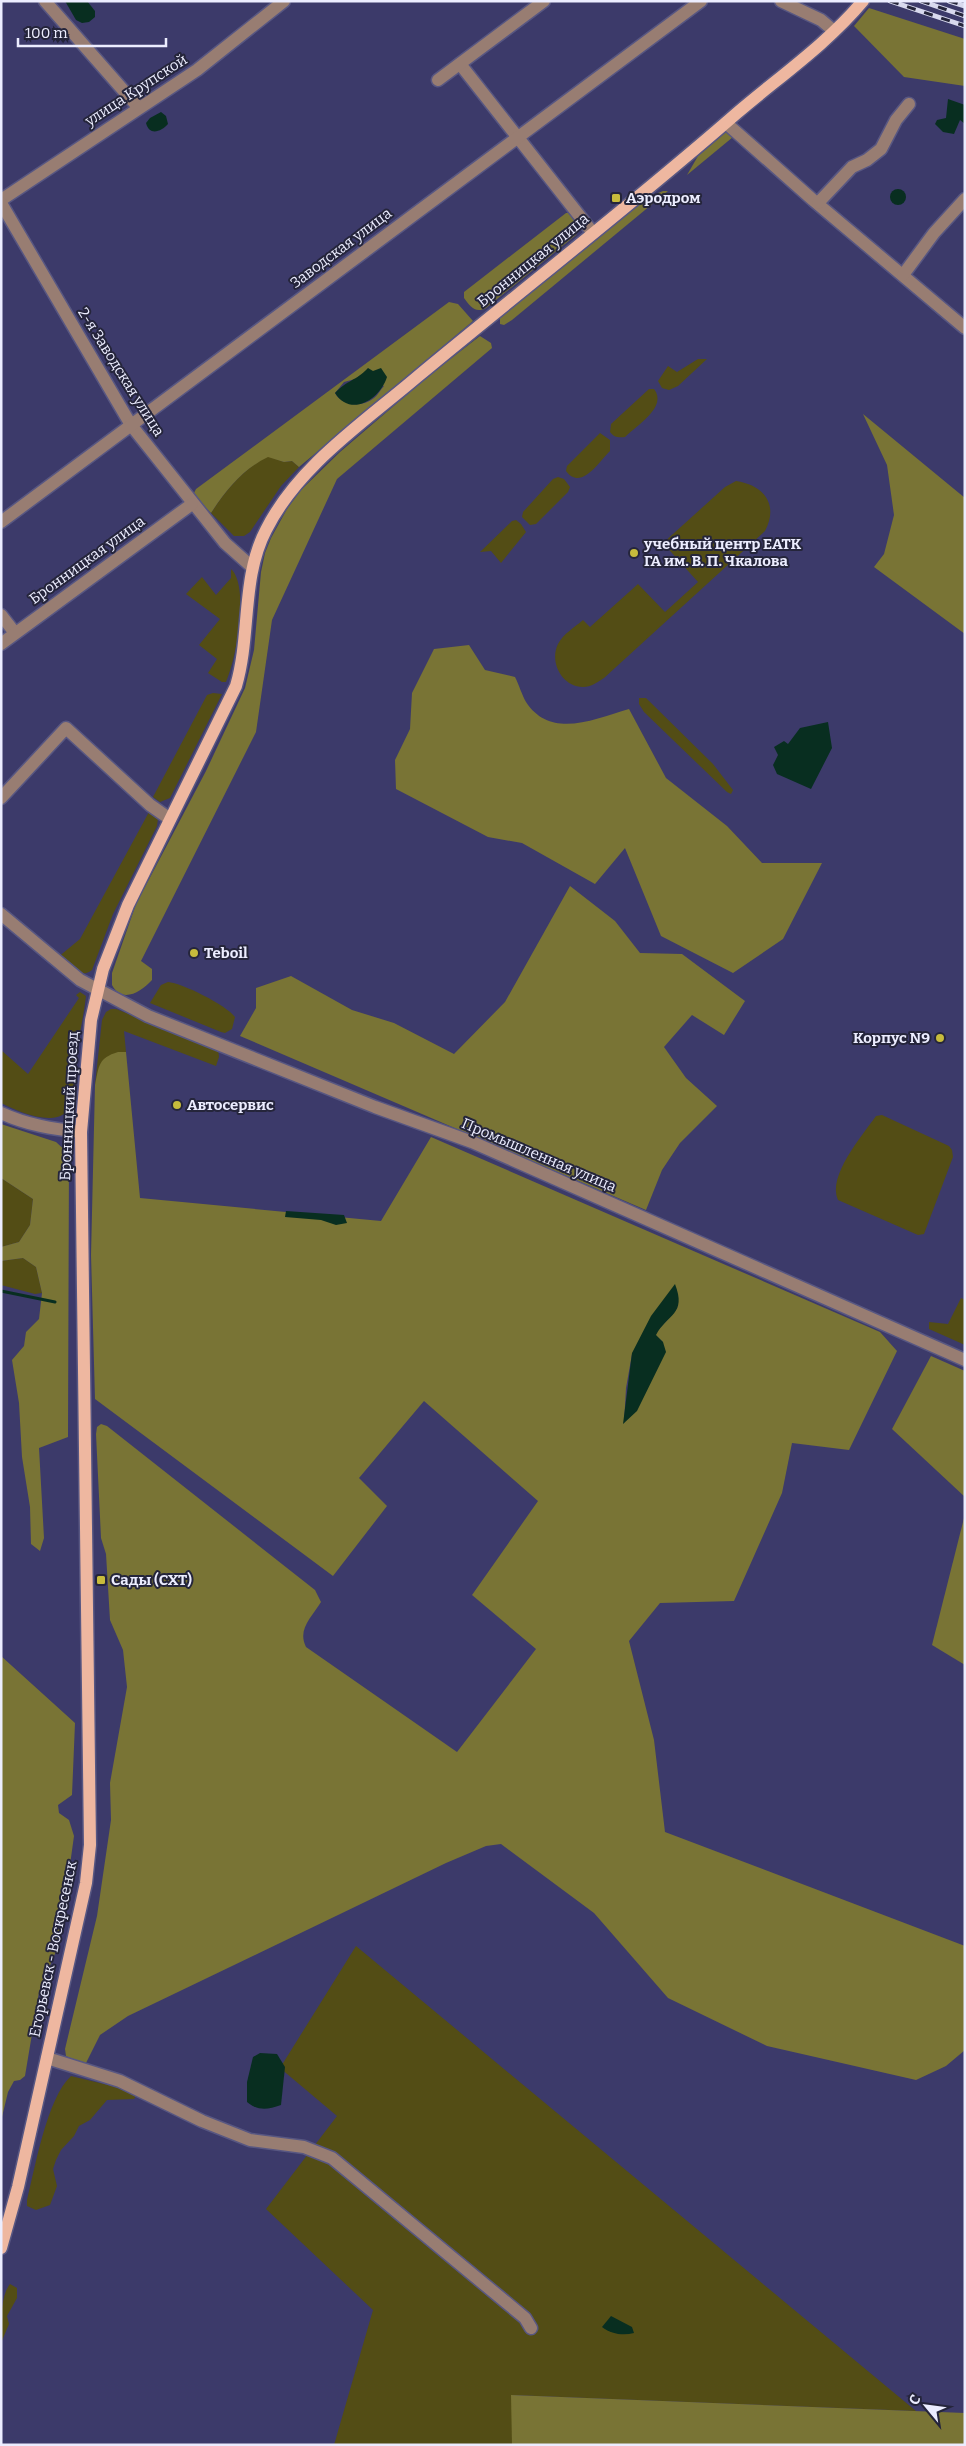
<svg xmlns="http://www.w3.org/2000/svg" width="966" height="2446" viewBox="0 0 966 2446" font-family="Bitter,serif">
<rect width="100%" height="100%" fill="#3c3a6a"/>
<!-- green -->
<g fill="#534d15">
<path d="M698 359H707L678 386 669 390 662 388 658 381 668 366 677 372Z"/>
<path d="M649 389H654C668 407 637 425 625 437 618 438 614 437 610 432L611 424Z"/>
<path d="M600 433 610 440V451C598 463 581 491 566 471L567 466Z"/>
<path d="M268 456 284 462 292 461 299 467 281 486 250 532 244 536H234L211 513C226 490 243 469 268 456Z"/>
<path d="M558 477 564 479 570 487 568 492 536 524 530 525 522 517 523 512 553 479Z"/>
<path d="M736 481C764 485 779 505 765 531L604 678C598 682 591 687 583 687 562 687 549 662 558 644 563 634 575 627 583 620L590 627 638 584 665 612 698 582 663 543 725 487Z"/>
<path d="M516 520 521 524 526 532 501 563 491 551 480 552 512 521Z"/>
<path d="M231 569C250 586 236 661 226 682H222L208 673 217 659 199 645 220 619 186 594 202 577 216 595 231 578Z"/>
<path d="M213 693 222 694 170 798 160 802 153 797 207 695Z"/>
<path d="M639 698H646L713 764 733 790 731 794 727 792 644 712 639 704Z"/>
<path d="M149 812H152L158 818 157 826 113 914 92 970C80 980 68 965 57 958L80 939Z"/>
<path d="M168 982C182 983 226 1005 235 1017L232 1029 225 1033 221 1032 150 1003 161 985Z"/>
<path d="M80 992 86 996C84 1015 79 1034 77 1053 75 1068 76 1084 73 1099 66 1133 21 1113 1 1103V1050L28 1074 79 998 76 995Z"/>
<path d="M111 1009H116L218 1049 219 1057 216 1066 124 1031 126 1052H118L95 1085 102 1020 106 1012Z"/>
<path d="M882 1115 949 1146 952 1150 953 1157 924 1234 918 1235 838 1200C827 1176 862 1136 876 1116Z"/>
<path d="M1 1178 33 1199 30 1225 19 1242 1 1247Z"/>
<path d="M23 1258 36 1267 42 1293 35 1294 1 1285V1261Z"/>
<path d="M961 1298 965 1300V1345L929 1329V1322L948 1324Z"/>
<path d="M356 1946 916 2411 512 2395V2445H334L373 2310 266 2209 337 2116 280 2068Z"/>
<path d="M71 2076 120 2088 136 2096 134 2099 107 2100 90 2120 79 2126 74 2136 61 2150 56 2160 53 2169 57 2186 50 2205 36 2210 27 2206V2200C35 2168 47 2098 71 2076Z"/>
<path d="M10 2284 17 2288V2298L7 2316 9 2324 1 2343C1 2326 0 2296 10 2284Z"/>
</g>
<!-- forest -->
<g fill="#797435" fill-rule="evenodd">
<path d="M869 8 965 39V86L904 77 854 26Z"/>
<path d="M727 131 733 137 687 175 698 156Z"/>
<path d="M663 191H668L512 320 504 325 500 324V317L507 311 646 198Z"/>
<path d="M566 213H571L581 225 576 235 486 308C475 314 470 306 464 298V292Z"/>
<path d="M449 302 458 304 473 321 299 467 292 461 284 462 268 457C243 469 226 490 211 513L198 500 194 493 196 489ZM359 378 384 386C380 390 378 395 374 398 362 408 342 406 335 393L344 382Z"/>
<path d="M480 336 491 343 492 348 337 479 272 620 256 732 141 961 152 969V980C141 992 122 1004 112 985V973L136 904 206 771 245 688 254 650 261 572 265 553 271 538 287 509 301 490 340 452 431 374Z"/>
<path d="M863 414 965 498V634L874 567 884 554 894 515 887 465Z"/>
<path d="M469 645 485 670 515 677C519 685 522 695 526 702 551 740 594 719 629 709L666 778 727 826 762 863H822L783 939 733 973 661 936 625 848 595 884 522 843 488 837 396 789 395 760 410 729 412 693 434 649Z"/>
<path d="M570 886 615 921 640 953 682 954 745 1001 724 1035 692 1015 664 1047 686 1078 717 1106 680 1143 662 1170 646 1210 240 1036 256 1008V988L291 976 352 1010 394 1023 454 1054 505 1002Z"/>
<path d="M118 1052H126L140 1198 381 1221 431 1137 880 1332 897 1351 849 1450 792 1443 782 1493 734 1601 660 1603 629 1641 654 1740 665 1832 965 1946V2050L946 2066 916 2080 767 2046 668 1998 594 1913 501 1844 486 1846 446 1863 128 2016 100 2035 86 2063H80L66 2056 65 2049 97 1916 111 1820 110 1783 127 1687 123 1650 110 1620 106 1554 101 1538 96 1434 97 1427 101 1424 107 1426 315 1590 321 1602C312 1617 297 1629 306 1647L457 1752 536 1649 472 1595 538 1501 424 1401 359 1478 387 1506 333 1576 95 1399 91 1255 95 1085C99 1066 98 1058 118 1052ZM678 1306C671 1319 662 1323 655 1335L663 1342 624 1423 626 1388 632 1354Z"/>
<path d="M1 1124 56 1142 69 1154 68 1437 39 1448 44 1538 40 1551 31 1544 30 1507 22 1457 19 1403 12 1360 24 1346 26 1332 39 1319 42 1293 36 1267 23 1258 1 1261V1247L19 1242 30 1225 33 1199 1 1178Z"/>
<path d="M931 1356 965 1371V1497L892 1429Z"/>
<path d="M965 1514V1665L932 1645Z"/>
<path d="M1 1656 75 1723 72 1795 58 1805 59 1813 69 1820 74 1836 59 1944 39 1992 25 2076 20 2080 14 2081 8 2092 1 2121Z"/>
<path d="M511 2395 965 2413V2445H512Z"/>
</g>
<!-- water -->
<g fill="#082e20">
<path d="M65 1H87L95 11V17L89 22 82 23 76 20Z"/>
<path d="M948 99 965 105V124L960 120 954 134 943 132 935 124 937 120 946 118Z"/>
<path d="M161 112 166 116 168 124C161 132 149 136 146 123L150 118Z"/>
<circle cx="898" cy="197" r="8"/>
<path d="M368 368 373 371 381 368 387 377C380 399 351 418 335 393 347 380 356 381 368 368Z"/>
<path d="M828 722 832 748 811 789 777 774 773 765 778 755 774 747 784 741 788 744 800 728Z"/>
<path d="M286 1211 344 1215 347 1223 336 1225 321 1220 285 1217Z"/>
<path d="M675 1284C687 1315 667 1314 656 1335L663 1342 666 1352 637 1411 623 1424 632 1353 651 1316Z"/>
<path d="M260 2053 277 2054 285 2067 281 2105C267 2110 258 2111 247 2102V2082L253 2057Z"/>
<path d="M611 2316 632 2327 634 2333C623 2336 611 2334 602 2327Z"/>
</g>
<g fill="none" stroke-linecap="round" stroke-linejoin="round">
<!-- stream -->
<path stroke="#082e20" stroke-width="3" d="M1 1291 55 1302"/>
<defs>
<g id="minor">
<path d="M45 1 138 107"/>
<path d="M781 1 821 20 834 31"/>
<path d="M460 64 593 233"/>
<path d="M438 80 544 1"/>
<path d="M726 123 813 200 965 328"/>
<path d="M1 200 197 70 284 1"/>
<path d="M1 203 131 425 225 543 252 567"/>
<path d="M818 203 852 167 867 160 881 149 896 120 909 104"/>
<path d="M903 275 934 233 965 199"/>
<path d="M1 522 701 1"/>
<path d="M1 615 15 633"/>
<path d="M1 644 192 504"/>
<path d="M1 798 66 728 150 805 170 819"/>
<path d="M1 914 80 980 148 1016 375 1107 472 1142 965 1360"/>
<path d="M1 1113C27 1125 53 1129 81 1132"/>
<path d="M47 2058 120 2081 202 2121 250 2140 304 2147 332 2158 525 2318 531 2328"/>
</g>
<path id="major" d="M1 2248 18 2187 86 1883 90 1845 81 1132 91 1020 103 969 128 905 236 686C251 635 241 578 266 530 298 466 363 423 417 377 523 289 633 204 737 113 779 77 827 44 863 1"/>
</defs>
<!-- minor casing -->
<use href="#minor" stroke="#585782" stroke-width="15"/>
<!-- major casing -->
<use href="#major" stroke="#585782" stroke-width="15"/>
<!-- minor -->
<use href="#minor" stroke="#987d72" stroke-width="12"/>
<!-- major -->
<use href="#major" stroke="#eeb7a0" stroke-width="12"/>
<defs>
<g id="rail">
<path d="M890 1 965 26"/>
<path d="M921 1 965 16"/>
<path d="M949 1 965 6"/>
</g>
</defs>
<!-- rail casing -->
<use href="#rail" stroke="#d8d9ee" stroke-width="5"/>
<!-- rail -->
<use href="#rail" stroke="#25253b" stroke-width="3" stroke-dasharray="9" stroke-linecap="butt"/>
</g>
<!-- markers -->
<g fill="#c7bb3c" stroke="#25253b" stroke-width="2">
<rect x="611" y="193" width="10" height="10" rx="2.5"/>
<circle cx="634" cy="553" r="5"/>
<circle cx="194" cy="953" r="5"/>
<circle cx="940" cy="1038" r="5"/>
<circle cx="177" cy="1105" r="5"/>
<rect x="96" y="1575" width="10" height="10" rx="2.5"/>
</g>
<g text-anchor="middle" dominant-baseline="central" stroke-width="4" stroke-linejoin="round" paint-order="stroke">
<!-- street labels -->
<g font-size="15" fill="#ecedff" stroke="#25253b">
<text transform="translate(136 90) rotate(-33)">улица Крупской</text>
<text transform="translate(341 248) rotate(-37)">Заводская улица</text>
<text transform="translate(533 260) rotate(-39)">Бронницкая улица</text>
<text transform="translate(121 372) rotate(58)">2-я Заводская улица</text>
<text transform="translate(87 560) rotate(-36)">Бронницкая улица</text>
<text transform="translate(69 1106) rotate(-87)">Бронницкий проезд</text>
<text transform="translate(539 1155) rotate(23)">Промышленная улица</text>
<text transform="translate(53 1949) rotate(-78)">Егорьевск - Воскресенск</text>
</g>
<!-- poi labels -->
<g font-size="15" font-weight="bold" fill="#ecedff" stroke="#25253b" text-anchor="start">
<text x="626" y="198">Аэродром</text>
<text x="644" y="544">учебный центр ЕАТК<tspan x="644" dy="17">ГА им. В. П. Чкалова</tspan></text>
<text x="204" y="953">Teboil</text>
<text x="930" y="1038" text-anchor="end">Корпус N9</text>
<text x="187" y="1105">Автосервис</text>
<text x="111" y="1580">Сады (СХТ)</text>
</g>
</g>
<!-- border -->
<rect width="966" height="2446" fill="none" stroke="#ecedff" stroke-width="5"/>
<!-- north arrow -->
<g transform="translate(926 2406) rotate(299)" stroke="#25253b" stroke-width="4" paint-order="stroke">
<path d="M0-4L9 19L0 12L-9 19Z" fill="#ecedff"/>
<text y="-8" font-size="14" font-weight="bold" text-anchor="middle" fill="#ecedff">С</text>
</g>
<!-- scale -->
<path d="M18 38v8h148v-8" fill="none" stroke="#ecedff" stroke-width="2.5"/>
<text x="25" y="38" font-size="15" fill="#ecedff" stroke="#25253b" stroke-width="4" paint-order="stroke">100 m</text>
</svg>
